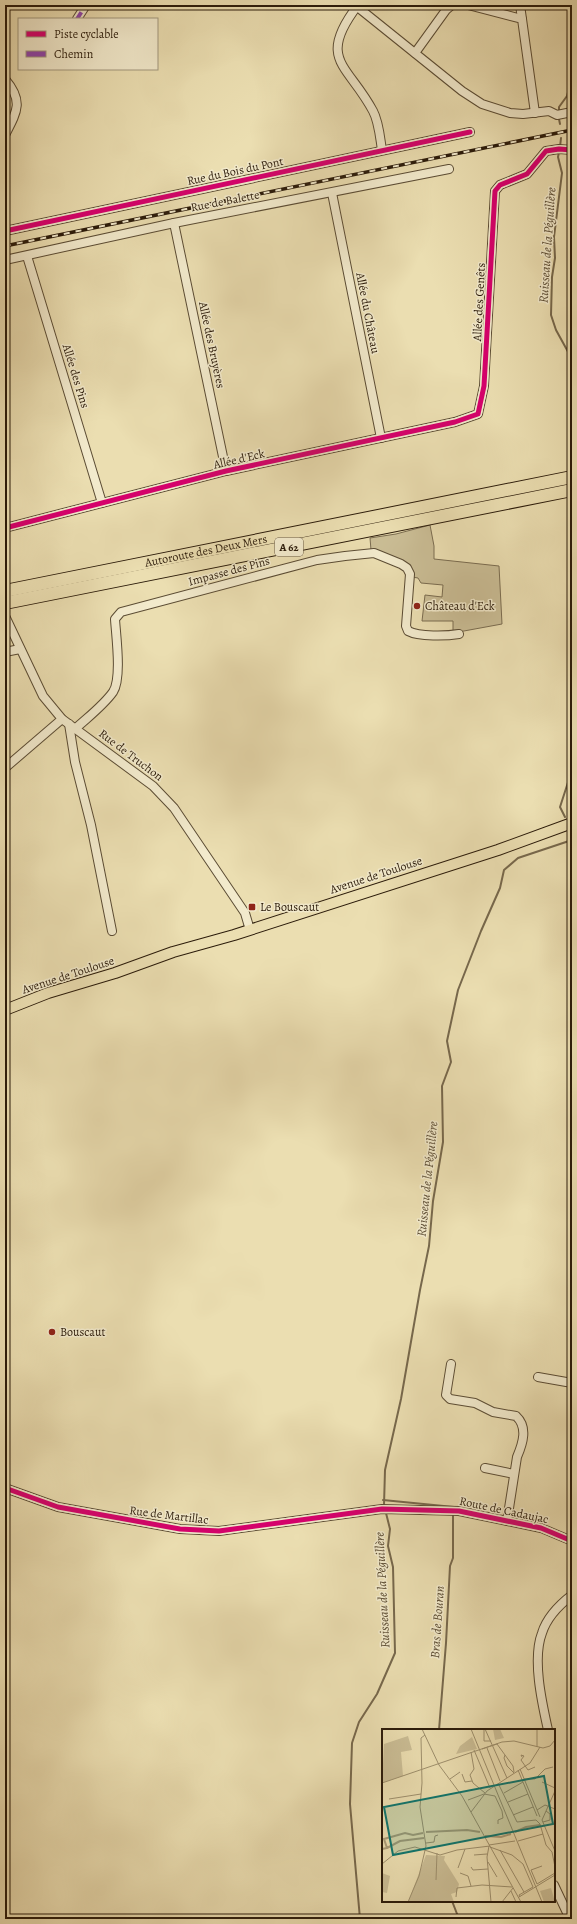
<svg xmlns="http://www.w3.org/2000/svg" width="577" height="1924" viewBox="0 0 577 1924" font-family="Alegreya,serif">
<rect width="100%" height="100%" fill="#ebdeb1"/>
<filter id="stains"><feTurbulence type="fractalNoise" baseFrequency=".005" numOctaves="4"/><feColorMatrix values="0 0 0 0 .2 0 0 0 0 .09 0 0 0 0 .02 0 0 0 .5 -.17"/></filter>
<radialGradient id="worn" r=".72"><stop offset=".6" stop-color="#630" stop-opacity="0"/><stop offset="1" stop-color="#630" stop-opacity=".3"/></radialGradient>
<!-- green -->
<path fill="#cabd95" stroke="#7a6c50" d="M430 525 434 546V559L499 566 502 624 453 633V621H422L425 595 442 597 443 585 421 583 418 578 412 577 409 565 398 559 371 550 370 538 396 534Z"/>
<g fill="none" stroke-linecap="round" stroke-linejoin="round">
<!-- stream -->
<g stroke="#77684c" stroke-width="2">
<path d="M559 111V107L567 96 572 77"/>
<path d="M559 119 560 124"/>
<path d="M560 147 561 138"/>
<path d="M559 152 558 157 562 173 554 237 555 258 552 277 551 315 556 330 572 359"/>
<path d="M565 817 560 807 572 770"/>
<path d="M383 1500 454 1507"/>
<path d="M384 1505 385 1470 401 1399 420 1290 429 1246 433 1201 443 1142 442 1086 451 1062 447 1041 458 990 481 931 500 888 504 870 518 858 569 841 568 834"/>
<path d="M439 1730 446 1643 450 1566 453 1558V1515"/>
<path d="M452 1901 459 1919"/>
<path d="M360 1919 350 1804 352 1743 359 1722 377 1694 395 1653 393 1567 388 1546 390 1529 386 1513"/>
</g>
<defs>
<g id="minor">
<path d="M355 5 462 91 482 104 510 113 523 114 549 111 557 115 572 112"/>
<path d="M358 5C316 60 348 64 373 111 379 122 380 138 382 150"/>
<path d="M468 5 522 19 535 113"/>
<path d="M520 5 522 19"/>
<path d="M77 19 86 5"/>
<path d="M415 53 446 10 452 5"/>
<path d="M5 79C24 101 17 112 5 135"/>
<path d="M332 193 381 438"/>
<path d="M174 223 226 471"/>
<path d="M5 231 470 132"/>
<path d="M27 256 102 503"/>
<path d="M5 260 174 223 449 169"/>
<path d="M5 528 226 471 455 422 478 414 484 386 495 191 500 185 527 174 546 151 559 149 572 150"/>
<path d="M5 616 43 696 62 719 153 786 174 808 245 913 250 930"/>
<path d="M5 652 20 649"/>
<path d="M69 724 75 762 91 825 112 931"/>
<path d="M75 729C88 717 103 706 113 692 122 678 116 636 115 619L121 612 317 560 345 556 374 553 401 564 407 568 410 574 406 626 408 631C419 637 447 636 459 634"/>
<path d="M5 768 62 719"/>
<path d="M451 1364 446 1395 450 1399 475 1403 493 1412 516 1416C528 1427 523 1443 517 1457L507 1521"/>
<path d="M538 1377 572 1383"/>
<path d="M485 1468 514 1474"/>
<path d="M5 1488 58 1507 180 1529 219 1531 382 1509 459 1511 541 1528 572 1541"/>
<path d="M548 1730C542 1703 532 1659 542 1633 547 1617 559 1605 572 1595"/>
<path d="M554 1885 570 1919"/>
</g>
<path id="major" d="M5 1010 48 993 115 973 173 952 234 935 498 850 572 823"/>
<g id="highway">
<path id="s1" d="M5 591 572 477"/>
<path d="M5 603 572 490"/>
</g>
</defs>
<!-- minor casing -->
<use href="#minor" stroke="#5b4c34" stroke-width="10"/>
<!-- major casing -->
<use href="#major" stroke="#2b1b0a" stroke-width="12"/>
<!-- highway casing -->
<use href="#highway" stroke="#2b1b0a" stroke-width="14"/>
<!-- minor -->
<use href="#minor" stroke="#f2eacc" stroke-width="8"/>
<!-- major -->
<use href="#major" stroke="#ebdeb1" stroke-width="10"/>
<!-- highway -->
<use href="#highway" stroke="#ebdeb1" stroke-width="12"/>
<defs>
<path id="rail" d="M5 246 572 130"/>
</defs>
<!-- rail casing -->
<use href="#rail" stroke="#2b1b0a" stroke-width="3.5"/>
<!-- rail -->
<use href="#rail" stroke="#f2eacc" stroke-width="2" stroke-dasharray="6" stroke-linecap="butt"/>
<!-- quiet -->
<path stroke="#8e44ad" stroke-width="4" stroke-dasharray="8 4" stroke-linecap="butt" d="M77 19 86 5"/>
<defs>
<g id="cycleway">
<path d="M5 231 470 132"/>
<path d="M5 528 226 471 455 422 478 414 484 386 495 191 500 185 527 174 546 151 559 149 572 150"/>
<path d="M5 1488 58 1507 180 1529 219 1531 382 1509 459 1511 541 1528 572 1541"/>
</g>
</defs>
<!-- cycleway casing -->
<use href="#cycleway" stroke="#f2eacc" stroke-width="8"/>
<!-- cycleway -->
<use href="#cycleway" stroke="#d6006c" stroke-width="5"/>
</g>
<!-- markers -->
<g fill="#8f2418" stroke="#f2eacc" stroke-width="1.5">
<circle cx="417" cy="606" r="4"/>
<rect x="248" y="903" width="8" height="8" rx="2"/>
<circle cx="52" cy="1332" r="4"/>
</g>
<g text-anchor="middle" dominant-baseline="central" stroke-width="3" stroke-linejoin="round" paint-order="stroke">
<!-- shield labels -->
<rect fill="#f2eacc" stroke="#675944" stroke-width="1" x="275" y="538" width="28" height="18" rx="3"/>
<g font-size="11" font-weight="bold" fill="#2b1b0a">
<text x="289" y="547">A 62</text>
</g>
<!-- street labels -->
<g font-size="12" fill="#2b1b0a" stroke="#f2eacc">
<text transform="translate(235 171) rotate(-12)">Rue du Bois du Pont</text>
<text transform="translate(225 201) rotate(-11)">Rue de Balette</text>
<text transform="translate(479 302) rotate(-87)">Allée des Genêts</text>
<text transform="translate(368 313) rotate(79)">Allée du Château</text>
<text transform="translate(212 345) rotate(78)">Allée des Bruyères</text>
<text transform="translate(76 376) rotate(73)">Allée des Pins</text>
<text transform="translate(239 459) rotate(-13)">Allée d'Eck</text>
<text stroke="none"><textPath href="#s1" startOffset="205">Autoroute des Deux Mers</textPath></text>
<text transform="translate(229 571) rotate(-15)">Impasse des Pins</text>
<text transform="translate(131 755) rotate(37)">Rue de Truchon</text>
<text transform="translate(376 875) rotate(-18)">Avenue de Toulouse</text>
<text transform="translate(68 975) rotate(-18)">Avenue de Toulouse</text>
<text transform="translate(504 1510) rotate(12)">Route de Cadaujac</text>
<text transform="translate(169 1515) rotate(7)">Rue de Martillac</text>
</g>
<!-- poi labels -->
<g font-size="12" fill="#2b1b0a" stroke="#f2eacc" text-anchor="start">
<text x="425" y="606">Château d'Eck</text>
<text x="260" y="907">Le Bouscaut</text>
<text x="60" y="1332">Bouscaut</text>
</g>
<!-- water labels -->
<g font-size="13" font-style="italic" fill="#5e4f36" stroke="#f2eacc">
<text transform="translate(547 245) rotate(-86)">Ruisseau de la Péguillère</text>
<text transform="translate(427 1179) rotate(-84)">Ruisseau de la Péguillère</text>
<text transform="translate(382 1590) rotate(-93)">Ruisseau de la Péguillère</text>
<text transform="translate(437 1622) rotate(-86)">Bras de Bouran</text>
</g>
</g>
<!-- overview -->
<g transform="translate(382 1729)">
<rect width="173" height="173" fill="#ebdeb1"/>
<path d="M111 0H118L122 9 113 11ZM26 7 30 21 19 23 21 47 0 54 2 15ZM90 8 95 20 74 25 78 17ZM44 126 63 127 62 131 77 155 75 163 69 165 72 173H26ZM0 144 8 147 5 164 0 163ZM169 159 173 173H162L158 162Z" fill="#cabd95"/>
<path fill="none" stroke="#aa9c78" stroke-width="2" d="M44 103 85 101 98 103M133 103 144 98 158 96M103 107 119 108 129 105M5 119 18 112 42 109M0 120 5 119 2 110 23 104 31 106 41 104"/>
<path fill="none" stroke="#9e906e" stroke-width="1" d="M40 0 57 36 80 67 139 173M89 0 160 173M102 0V12H109M103 0 125 49M155 18V0M105 19 118 52M100 20 115 15 123 26 122 29 125 37 132 44M92 21 108 59M89 23 92 40 88 46 91 54 103 64M123 26 131 37 132 43M140 28 139 26 142 27 139 31 146 41 153 38M138 40 158 88M136 41 155 87M80 45 83 53 90 52M68 50 78 43M142 50H153L163 40 171 38M160 53 173 59M0 54 120 13 132 12 161 19 168 17 173 11M116 54 135 93 154 91 158 95 164 116 170 123 173 138M173 62 160 91 173 122M122 64 141 53M102 65 113 67 120 82 121 89 116 91V95M7 70 39 65M86 71 102 65M126 73 146 65M155 81 163 76 173 80M89 83 105 62 148 34 158 18M131 86 151 78M161 93 168 91V85L164 82M136 112 161 105M44 114 52 113 53 107 56 106M107 116 133 112M107 117 105 128 109 173M108 118 130 126 141 135 151 158 137 166 138 168M118 121 142 163M92 126 105 125M106 133 115 148M0 135 16 122 33 118 58 126 75 121 108 117M160 137 149 141 155 155 173 144M89 138 91 141 106 140M76 139 83 120M78 144 86 147 89 157M54 151 55 124M129 162 134 173M74 168 75 159 100 156 130 158M137 168 173 146M26 173 37 147 44 117 38 78 40 54 39 9 43 6M120 173 131 159"/>
<path fill="#0f766e" fill-opacity="0.15" stroke="#0f766e" stroke-width="2" d="M162 47 171 95 11 126 2 78Z"/>
<rect width="173" height="173" fill="none" stroke="#2b1b0a" stroke-width="2"/>
</g>
<!-- margin -->
<rect width="577" height="1924" fill="none" stroke="#ebdeb1" stroke-width="20"/>
<rect x="6" y="6" width="565" height="1912" fill="none" stroke="#2b1b0a" stroke-width="2"/>
<rect x="10" y="10" width="557" height="1904" fill="none" stroke="#2b1b0a"/>
<!-- legend -->
<rect x="18" y="18" width="140" height="52" fill="#f2eacc" stroke="#a2977e"/>
<rect x="26" y="31" width="20" height="6" fill="#d6006c" stroke="#a2977e"/>
<text x="54" y="38" font-size="12" fill="#2b1b0a">Piste cyclable</text>
<rect x="26" y="51" width="20" height="6" fill="#8e44ad" stroke="#a2977e"/>
<text x="54" y="58" font-size="12" fill="#2b1b0a">Chemin</text>
<rect width="100%" height="100%" filter="url(#stains)"/>
<rect width="100%" height="100%" fill="url(#worn)"/>
</svg>
